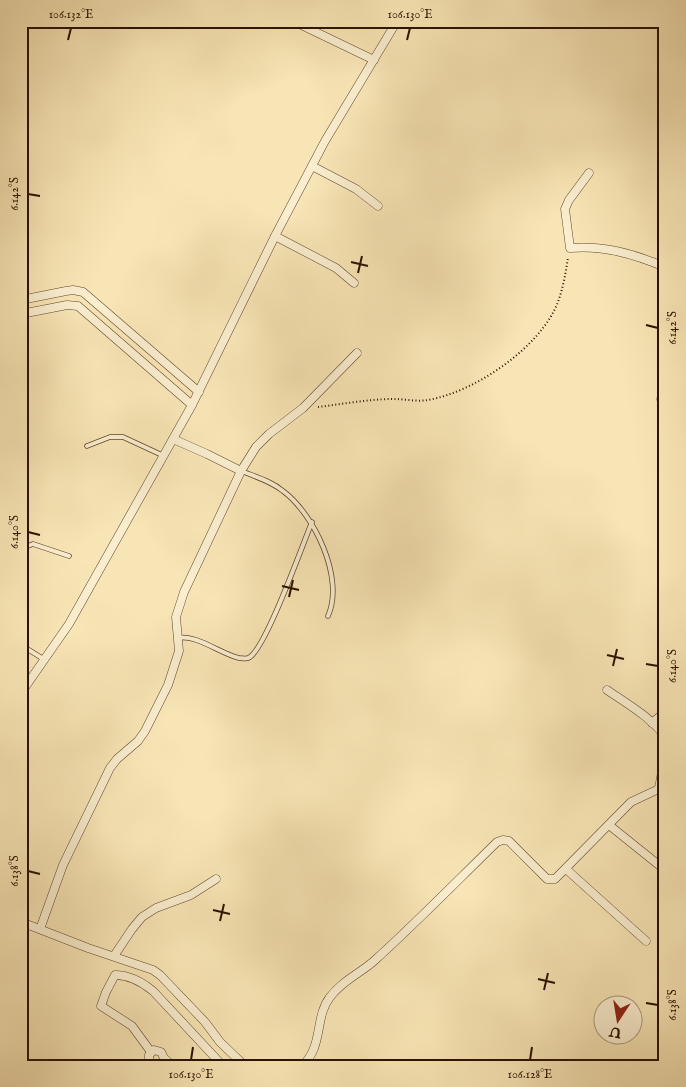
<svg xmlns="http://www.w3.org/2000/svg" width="686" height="1087" viewBox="0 0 686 1087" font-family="'IM FELL English',serif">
<rect width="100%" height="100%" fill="#f8e5b5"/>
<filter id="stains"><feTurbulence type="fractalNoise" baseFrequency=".004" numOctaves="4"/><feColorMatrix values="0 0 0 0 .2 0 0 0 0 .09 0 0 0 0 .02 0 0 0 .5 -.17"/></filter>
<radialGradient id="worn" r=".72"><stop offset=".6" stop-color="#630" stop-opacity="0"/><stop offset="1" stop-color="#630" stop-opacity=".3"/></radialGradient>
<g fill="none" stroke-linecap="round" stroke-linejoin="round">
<defs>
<g id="lane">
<path d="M87 446 110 437H123L164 456"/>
<path d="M241 471C256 477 271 481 283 491 314 514 345 578 328 616"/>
<path d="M21 552 25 547 33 544 69 556"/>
<path d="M178 638C196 634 221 654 239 658 243 658 247 660 250 657 267 645 302 546 312 522"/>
<path d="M21 645 45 660"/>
</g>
<g id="street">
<path d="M295 22 374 60"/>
<path d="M312 166 356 189 378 206"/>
<path d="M589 173 569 200 565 209 570 248C603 245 634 254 665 267"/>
<path d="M275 236 336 268 354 283"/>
<path d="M21 300 66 291 73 290 83 292 199 392"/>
<path d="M21 314 67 305 78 306 192 405"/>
<path d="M661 399 665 401"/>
<path d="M173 439 207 454 241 471"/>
<path d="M607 690C623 701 657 721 665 738"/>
<path d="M21 693 69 624 192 405 275 236 325 141 397 21"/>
<path d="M652 723 665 712"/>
<path d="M659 788 665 756"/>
<path d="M609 825 665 870"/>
<path d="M566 869 646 941"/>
<path d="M21 922 88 948 153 970 160 975 205 1022 220 1042 245 1066"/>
<path d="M40 929 63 865 110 768 117 759 138 741 145 731 168 685 179 651 176 617 184 592 241 471 256 447 269 434 303 408 357 353"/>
<path d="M114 956 132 929 142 917 156 908 191 895 216 879"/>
<path d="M151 1052 132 1026 101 1006 106 992 115 975C129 975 142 982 153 991L223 1066"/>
<path d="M155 1066 149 1062V1055L154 1050 161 1052 164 1058 173 1066"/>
<path d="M302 1066C324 1046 314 1018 330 997 342 981 359 974 374 961 416 923 456 882 497 842L503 840 509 841 547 879H555L631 802 665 786"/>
</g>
</defs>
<!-- lane casing -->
<use href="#lane" stroke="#5e462d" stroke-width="5.5"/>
<!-- street casing -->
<use href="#street" stroke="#5e462d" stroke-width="9"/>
<!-- path -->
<path stroke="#2a1100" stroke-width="2" stroke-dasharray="1 2.5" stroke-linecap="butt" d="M318 407C343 404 369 399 394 399 405 399 417 402 428 400 475 392 541 347 558 302 563 288 566 272 568 257"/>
<!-- lane -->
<use href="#lane" stroke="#faeecf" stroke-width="4"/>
<!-- street -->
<use href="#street" stroke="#faeecf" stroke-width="8"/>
</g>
<!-- ticks -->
<path fill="none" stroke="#2a1100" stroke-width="2" d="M68 40 71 28M407 40 410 28M28 194 40 196M351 262 368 266M358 273 362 256M646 325 658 328M28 532 40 535M282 586 299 590M289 597 293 580M607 655 624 659M646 664 658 666M613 666 617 649M28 871 40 874M213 910 230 914M220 921 224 904M538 979 555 983M544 990 548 973M646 1003 658 1005M191 1060 193 1047M530 1060 532 1047"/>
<!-- margin -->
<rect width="686" height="1087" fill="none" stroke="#f8e5b5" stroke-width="55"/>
<!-- north arrow -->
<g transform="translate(618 1020) rotate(192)"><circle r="24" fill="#faeecf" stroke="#a7967c"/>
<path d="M0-4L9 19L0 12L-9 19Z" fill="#8f2418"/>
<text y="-8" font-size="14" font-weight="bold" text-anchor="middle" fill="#2a1100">U</text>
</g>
<rect x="28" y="28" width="630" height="1032" fill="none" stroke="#2a1100" stroke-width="2"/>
<g font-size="12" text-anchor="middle" fill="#2a1100">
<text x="71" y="18">106.132°E</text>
<text x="410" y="18">106.130°E</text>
<text transform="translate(14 194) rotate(-90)" y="4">6.142°S</text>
<text transform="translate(672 328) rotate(-90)" y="4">6.142°S</text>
<text transform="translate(14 532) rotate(-90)" y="4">6.140°S</text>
<text transform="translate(672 666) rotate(-90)" y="4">6.140°S</text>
<text transform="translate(14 871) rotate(-90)" y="4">6.138°S</text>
<text transform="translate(672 1005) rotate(-90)" y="4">6.138°S</text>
<text x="191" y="1078">106.130°E</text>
<text x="530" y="1078">106.128°E</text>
</g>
<rect width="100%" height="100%" filter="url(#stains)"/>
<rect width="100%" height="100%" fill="url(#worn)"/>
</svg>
